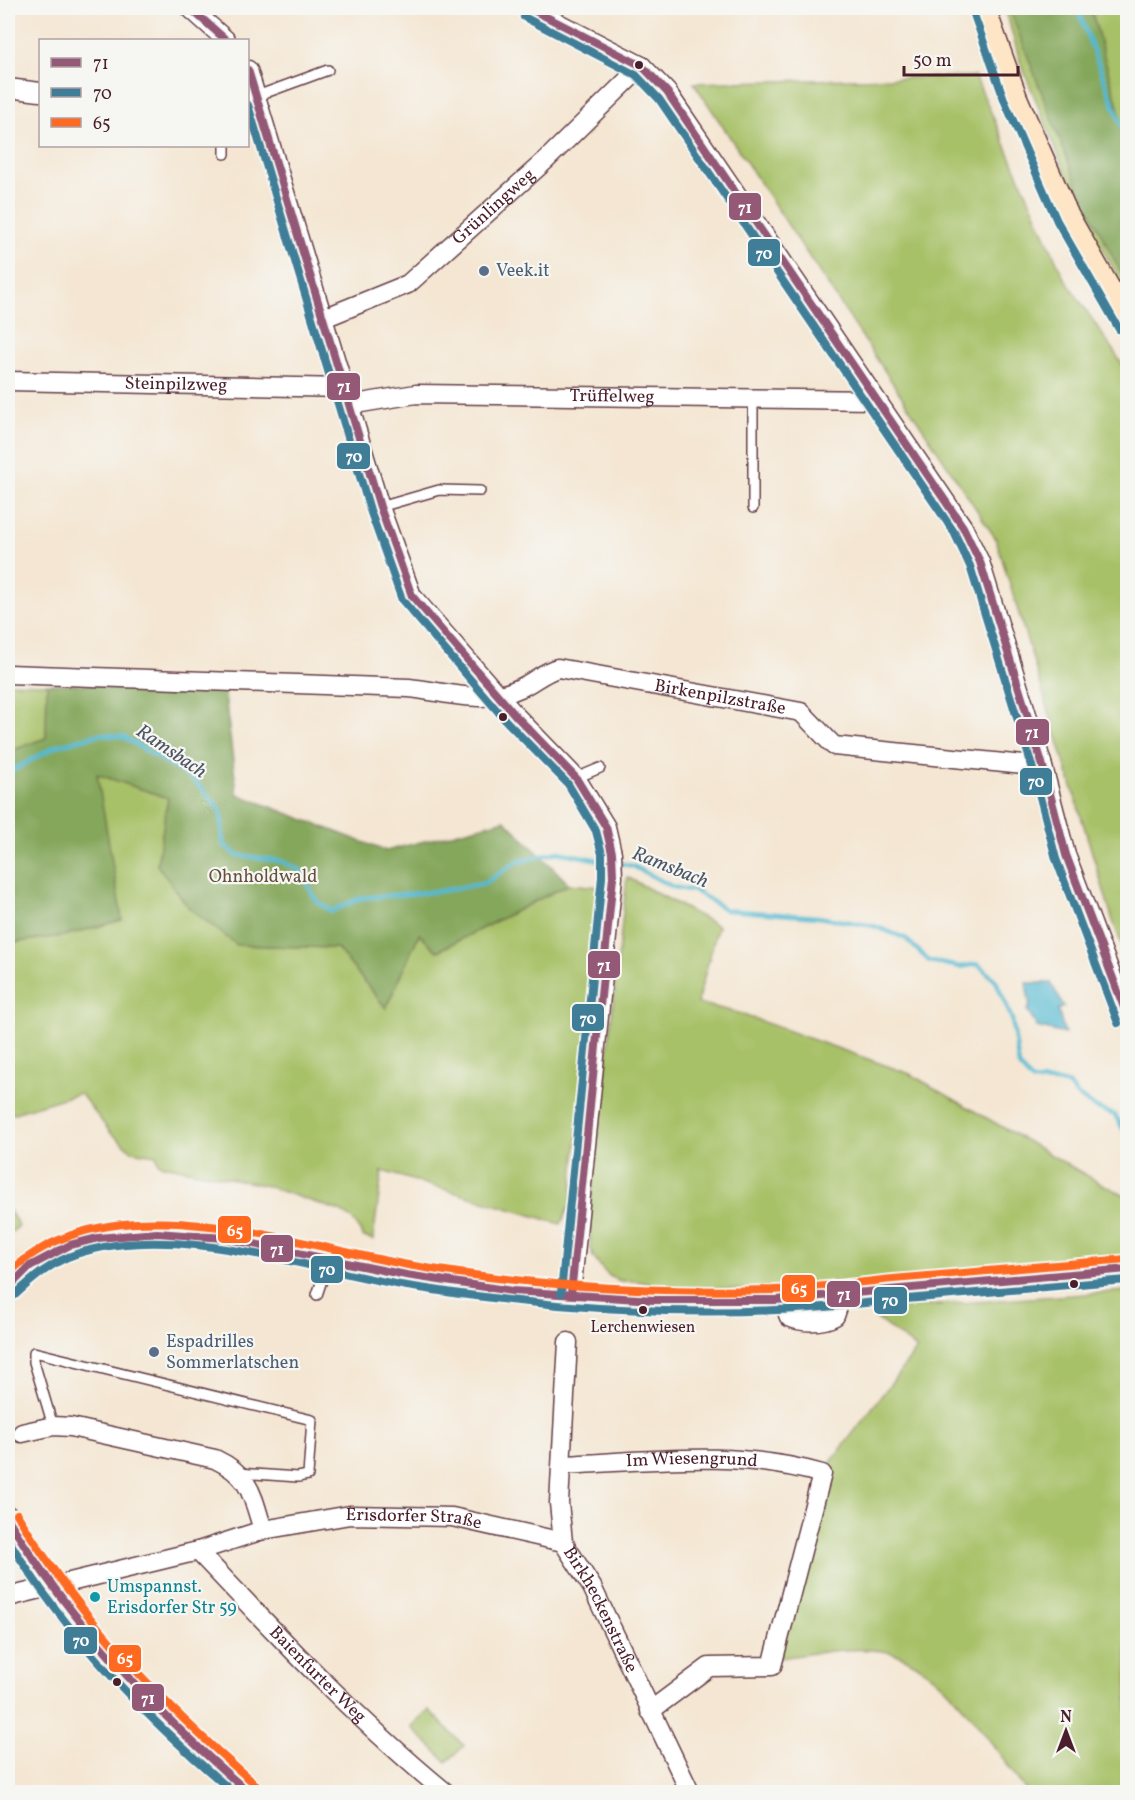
<svg xmlns="http://www.w3.org/2000/svg" width="1135" height="1800" viewBox="0 0 1135 1800" font-family="Vollkorn,serif">
<rect width="100%" height="100%" fill="#f6f6f2"/>
<filter id="ink" filterUnits="userSpaceOnUse"><feTurbulence type="fractalNoise" baseFrequency=".0167" numOctaves="2"/><feDisplacementMap in="SourceGraphic" scale="12" xChannelSelector="R" yChannelSelector="G"/><feConvolveMatrix kernelMatrix="1 2 1 2 8 2 1 2 1" color-interpolation-filters="sRGB"/></filter>
<filter id="wash" filterUnits="userSpaceOnUse"><feTurbulence type="fractalNoise" baseFrequency=".008" numOctaves="4" result="noise"/><feDisplacementMap in="SourceGraphic" scale="24" xChannelSelector="R" yChannelSelector="G"/><feGaussianBlur stdDeviation="1.35" result="paint"/><feColorMatrix in="noise" values="0 0 0 0 0 0 0 0 0 0 0 0 0 0 0 0 0 1.4 0 .05"/><feComposite in="paint" operator="in"/></filter>
<g filter="url(#wash)">
<rect width="100%" height="100%" fill="#f4e6d2"/>
<!-- green -->
<g fill="#a7c167" stroke="#787049" stroke-width="1.5">
<path d="M1005 8H1127V293L1081 211 1021 64Z"/>
<path d="M975 76 1063 276 1127 371V959L1114 924 996 539 694 83Z"/>
<path d="M8 683 47 684 46 738 8 752Z"/>
<path d="M96 774 168 798 157 865 237 945 337 948 386 1008 419 934 438 951 569 884 600 887 571 1202 561 1224 382 1171 373 1240 364 1237 353 1220 340 1211 263 1185 159 1164 156 1155 132 1151 110 1132 80 1093 8 1115V943L63 936 122 920Z"/>
<path d="M627 877 718 926 697 1003 735 1012 910 1074 1098 1182 1127 1196V1255L1065 1264 764 1290 664 1287 637 1281H621L611 1277 603 1270 593 1257 590 1241V1211Z"/>
<path d="M8 1208 19 1226 8 1235Z"/>
<path d="M1127 1291V1792H1027C993 1747 943 1661 883 1651 848 1646 812 1654 778 1658L822 1474 917 1349 877 1319 879 1309Z"/>
<path d="M429 1710 464 1746 447 1762 411 1727Z"/>
</g>
<!-- forest -->
<g fill="#85a75c" stroke="#686344" stroke-width="1.5">
<path d="M1009 8H1091L1127 140V285L1080 192Z"/>
<path d="M47 684 224 687 237 794 386 851 505 820 569 884 437 951 419 934 386 1008 337 948 237 945 189 908 157 865 168 798 97 774 122 920 63 936 8 943V752L46 738Z"/>
</g>
<!-- water -->
<path fill="#53b9d1" stroke="#4e6c7e" stroke-width="1.5" d="M1026 983H1051L1064 1007 1058 1010 1065 1034 1037 1027 1027 1010 1030 1006Z"/>
<g fill="none" stroke-linecap="round" stroke-linejoin="round">
<!-- stream -->
<g stroke="#53b9d1" stroke-width="4.5">
<path d="M1077 8 1128 142"/>
<path d="M8 773 56 746 100 734 124 737 194 780 221 811 223 844 237 855 281 861 300 870 317 902 332 911 361 898 441 891 485 883 516 862 558 852 609 862"/>
<path d="M618 863 633 866 673 887 695 891 726 910 818 917 874 926 905 938 929 961 960 967 978 964 996 981 1012 1019 1019 1066 1032 1081 1057 1082 1069 1085 1077 1095 1094 1107 1115 1115 1128 1137"/>
</g>
</g>
</g>
<g filter="url(#ink)">
<g fill="none" stroke-linecap="round" stroke-linejoin="round">
<defs>
<g id="lane">
<path d="M257 96 328 70"/>
<path d="M225 146V154"/>
<path d="M380 507 439 490 480 491"/>
<path d="M753 508V398"/>
<path d="M576 778 600 768"/>
<path d="M317 1295 328 1262"/>
<path d="M53 1426 34 1362V1352L312 1420 308 1475 298 1477 238 1473"/>
</g>
<g id="street">
<path d="M190 8 226 40"/>
<path d="M529 8 642 66 667 92 963 527 980 562 1042 763 1066 855 1128 1019"/>
<path d="M248 70 380 507 412 596 515 715 576 778 606 827 612 853 613 877 571 1294"/>
<path d="M8 88 40 92"/>
<path id="s1" d="M324 318 408 284 546 160 642 66"/>
<path id="s2" d="M8 381 345 388"/>
<path id="s3" d="M349 405 416 394 876 400"/>
<path id="s4" d="M8 674 409 688C448 692 483 706 520 688 534 682 543 672 558 668L801 712 834 746 1024 765 1042 763"/>
<path d="M786 1309 789 1317C802 1323 822 1323 835 1316L838 1307"/>
<path id="s5" d="M568 1342 559 1503 563 1542 592 1587 690 1792"/>
<path d="M22 1433 53 1426 71 1427 215 1459C251 1476 252 1495 263 1530"/>
<path id="s6" d="M562 1465C649 1461 737 1449 822 1474L772 1666 709 1667 650 1711"/>
<path id="s7" d="M198 1551C277 1635 356 1719 445 1792"/>
<path id="s8" d="M8 1597 198 1551 263 1530 350 1515 452 1517 563 1542"/>
</g>
<g id="secondary">
<path d="M983 8 1015 98 1067 217 1128 324"/>
<path d="M8 1288 30 1266 70 1245 98 1238 157 1233 224 1238 406 1275 512 1291 654 1300H776L1128 1269"/>
<path d="M8 1519C67 1625 156 1714 248 1792"/>
</g>
</defs>
<!-- lane casing -->
<use href="#lane" stroke="#643d44" stroke-width="12"/>
<!-- street casing -->
<use href="#street" stroke="#643d44" stroke-width="21"/>
<!-- secondary casing -->
<use href="#secondary" stroke="#643d44" stroke-width="27"/>
<!-- lane -->
<use href="#lane" stroke="#fff" stroke-width="9"/>
<!-- street -->
<use href="#street" stroke="#fff" stroke-width="18"/>
<!-- secondary -->
<use href="#secondary" stroke="#fde5c5" stroke-width="24"/>
<defs>
<g id="bus-1">
<path d="M190 8 226 40"/>
<path d="M529 8 642 66 667 92 963 527 980 562 1042 763 1066 855 1128 1018"/>
<path d="M248 70 380 507 412 596 515 715 576 778 606 827 612 853 613 877 571 1294"/>
<path d="M8 1288 30 1266 70 1245 98 1238 157 1233 224 1238 406 1275 512 1291 654 1300H776L1128 1269"/>
<path d="M8 1519C72 1625 155 1711 248 1792"/>
</g>
<g id="bus-2">
<path d="M973 12 1005 102 1057 221 1119 329"/>
<path d="M524 17 636 75 659 99 954 532 970 566 1032 766 1056 859 1118 1023"/>
<path d="M248 105 370 510 402 600 507 722 568 784 596 831 602 854V877L561 1293"/>
<path d="M15 1295C33 1278 52 1262 76 1254 176 1221 306 1269 407 1286 528 1306 653 1315 776 1310 815 1309 855 1304 895 1300 972 1293 1050 1286 1128 1280"/>
<path d="M8 1539C67 1637 146 1718 233 1792"/>
</g>
<g id="bus-3">
<path d="M8 1274C106 1176 290 1244 408 1265 528 1286 652 1293 773 1290 813 1288 853 1283 893 1279 971 1272 1049 1265 1127 1259"/>
<path d="M17 1514C80 1619 162 1704 255 1784"/>
</g>
</defs>
<!-- bus-1 casing -->
<use href="#bus-1" stroke="#f6f6f2" stroke-width="12"/>
<!-- bus-2 casing -->
<use href="#bus-2" stroke="#f6f6f2" stroke-width="12"/>
<!-- bus-3 casing -->
<use href="#bus-3" stroke="#f6f6f2" stroke-width="12"/>
<!-- bus-1 -->
<use href="#bus-1" stroke="#945977" stroke-width="8"/>
<!-- bus-2 -->
<use href="#bus-2" stroke="#407e98" stroke-width="8"/>
<!-- bus-3 -->
<use href="#bus-3" stroke="#ff6a20" stroke-width="8"/>
</g>
</g>
<!-- markers -->
<g fill="#4a1f2b" stroke="#f6f6f2" stroke-width="2">
<circle cx="639" cy="65" r="5"/>
<circle cx="503" cy="717" r="5"/>
<circle cx="1074" cy="1284" r="5"/>
<circle cx="643" cy="1310" r="5"/>
<circle cx="117" cy="1682" r="5"/>
</g>
<g fill="#5c6f8a" stroke="#f6f6f2" stroke-width="2">
<circle cx="484" cy="271" r="6"/>
<circle cx="154" cy="1352" r="6"/>
</g>
<circle fill="#0f9aa8" stroke="#f6f6f2" stroke-width="2" cx="95" cy="1597" r="6"/>
<g text-anchor="middle" dominant-baseline="central" stroke-width="4.5" stroke-linejoin="round" paint-order="stroke">
<!-- bus labels -->
<g font-size="16" fill="#4a1f2b" stroke="#f6f6f2">
<text x="643" y="1328">Lerchenwiesen</text>
</g>
<!-- street labels -->
<g font-size="18" fill="#4a1f2b" stroke="#f6f6f2">
<text stroke="none"><textPath href="#s1" startOffset="206">Grünlingweg</textPath></text>
<text stroke="none"><textPath href="#s2" startOffset="168">Steinpilzweg</textPath></text>
<text stroke="none"><textPath href="#s3" startOffset="264">Trüffelweg</textPath></text>
<text stroke="none"><textPath href="#s4" startOffset="722">Birkenpilzstraße</textPath></text>
<text stroke="none"><textPath href="#s6" startOffset="130">Im Wiesengrund</textPath></text>
<text stroke="none"><textPath href="#s8" startOffset="416">Erisdorfer Straße</textPath></text>
<text stroke="none"><textPath href="#s5" startOffset="278">Birkheckenstraße</textPath></text>
<text stroke="none"><textPath href="#s7" startOffset="172">Baienfurter Weg</textPath></text>
</g>
<!-- service labels -->
<g font-size="18" fill="#4e5e75" stroke="#f6f6f2" text-anchor="start">
<text x="496" y="271">Veek.it</text>
<text x="166" y="1342">Espadrilles<tspan x="166" dy="21">Sommerlatschen</tspan></text>
</g>
<!-- park labels -->
<g font-size="18" fill="#66503d" stroke="#f6f6f2">
<text x="263" y="877">Ohnholdwald</text>
</g>
<!-- culture labels -->
<g font-size="18" fill="#0d838f" stroke="#f6f6f2" text-anchor="start">
<text x="107" y="1587">Umspannst.<tspan x="107" dy="21">Erisdorfer Str 59</tspan></text>
</g>
<!-- water labels -->
<g font-size="20" font-style="italic" fill="#4d5565" stroke="#f6f6f2">
<text transform="translate(171 752) rotate(34)">Ramsbach</text>
<text transform="translate(670 868) rotate(22)">Ramsbach</text>
</g>
</g>
<g stroke="#f6f6f2" stroke-width="2">
<rect x="728" y="192" width="34" height="29" rx="6" fill="#945977"/>
<rect x="747" y="238" width="34" height="29" rx="6" fill="#407e98"/>
<rect x="326" y="372" width="35" height="29" rx="6" fill="#945977"/>
<rect x="336" y="442" width="35" height="28" rx="6" fill="#407e98"/>
<rect x="1015" y="718" width="35" height="28" rx="6" fill="#945977"/>
<rect x="1019" y="767" width="34" height="29" rx="6" fill="#407e98"/>
<rect x="587" y="950" width="34" height="29" rx="6" fill="#945977"/>
<rect x="571" y="1003" width="34" height="29" rx="6" fill="#407e98"/>
<rect x="217" y="1215" width="35" height="29" rx="6" fill="#ff6a20"/>
<rect x="260" y="1234" width="34" height="29" rx="6" fill="#945977"/>
<rect x="310" y="1255" width="34" height="29" rx="6" fill="#407e98"/>
<rect x="781" y="1274" width="35" height="29" rx="6" fill="#ff6a20"/>
<rect x="826" y="1280" width="35" height="28" rx="6" fill="#945977"/>
<rect x="873" y="1286" width="35" height="29" rx="6" fill="#407e98"/>
<rect x="63" y="1626" width="35" height="29" rx="6" fill="#407e98"/>
<rect x="108" y="1644" width="34" height="29" rx="6" fill="#ff6a20"/>
<rect x="131" y="1683" width="34" height="29" rx="6" fill="#945977"/>
</g>
<g font-size="16" text-anchor="middle" font-weight="bold" fill="#fff">
<text x="745" y="213">71</text>
<text x="764" y="259">70</text>
<text x="344" y="392">71</text>
<text x="354" y="462">70</text>
<text x="1032" y="738">71</text>
<text x="1036" y="787">70</text>
<text x="604" y="971">71</text>
<text x="588" y="1024">70</text>
<text x="235" y="1236">65</text>
<text x="277" y="1255">71</text>
<text x="327" y="1275">70</text>
<text x="799" y="1294">65</text>
<text x="844" y="1300">71</text>
<text x="890" y="1306">70</text>
<text x="81" y="1646">70</text>
<text x="125" y="1664">65</text>
<text x="148" y="1704">71</text>
</g>
<!-- margin -->
<rect width="1135" height="1800" fill="none" stroke="#f6f6f2" stroke-width="30"/>
<!-- legend -->
<rect x="39" y="39" width="210" height="108" fill="#f6f6f2" stroke="#b1a0a2" stroke-width="1.5"/>
<rect x="51" y="58" width="30" height="9" fill="#945977" stroke="#b1a0a2" stroke-width="1.5"/>
<text x="93" y="69" font-size="18" fill="#4a1f2b">71</text>
<rect x="51" y="88" width="30" height="9" fill="#407e98" stroke="#b1a0a2" stroke-width="1.5"/>
<text x="93" y="99" font-size="18" fill="#4a1f2b">70</text>
<rect x="51" y="118" width="30" height="9" fill="#ff6a20" stroke="#b1a0a2" stroke-width="1.5"/>
<text x="93" y="129" font-size="18" fill="#4a1f2b">65</text>
<!-- north arrow -->
<g transform="translate(1066 1731)" stroke="#f6f6f2" stroke-width="4.5" paint-order="stroke">
<path d="M0-4.5L10 22L0 15L-10 22Z" fill="#4a1f2b"/>
<text y="-9" font-size="16" font-weight="bold" text-anchor="middle" fill="#4a1f2b">N</text>
</g>
<!-- scale -->
<path d="M904 66v9h114v-9" fill="none" stroke="#4a1f2b" stroke-width="3"/>
<text x="913" y="66" font-size="18" fill="#4a1f2b" stroke="#f6f6f2" stroke-width="4.5" paint-order="stroke">50 m</text>
</svg>
